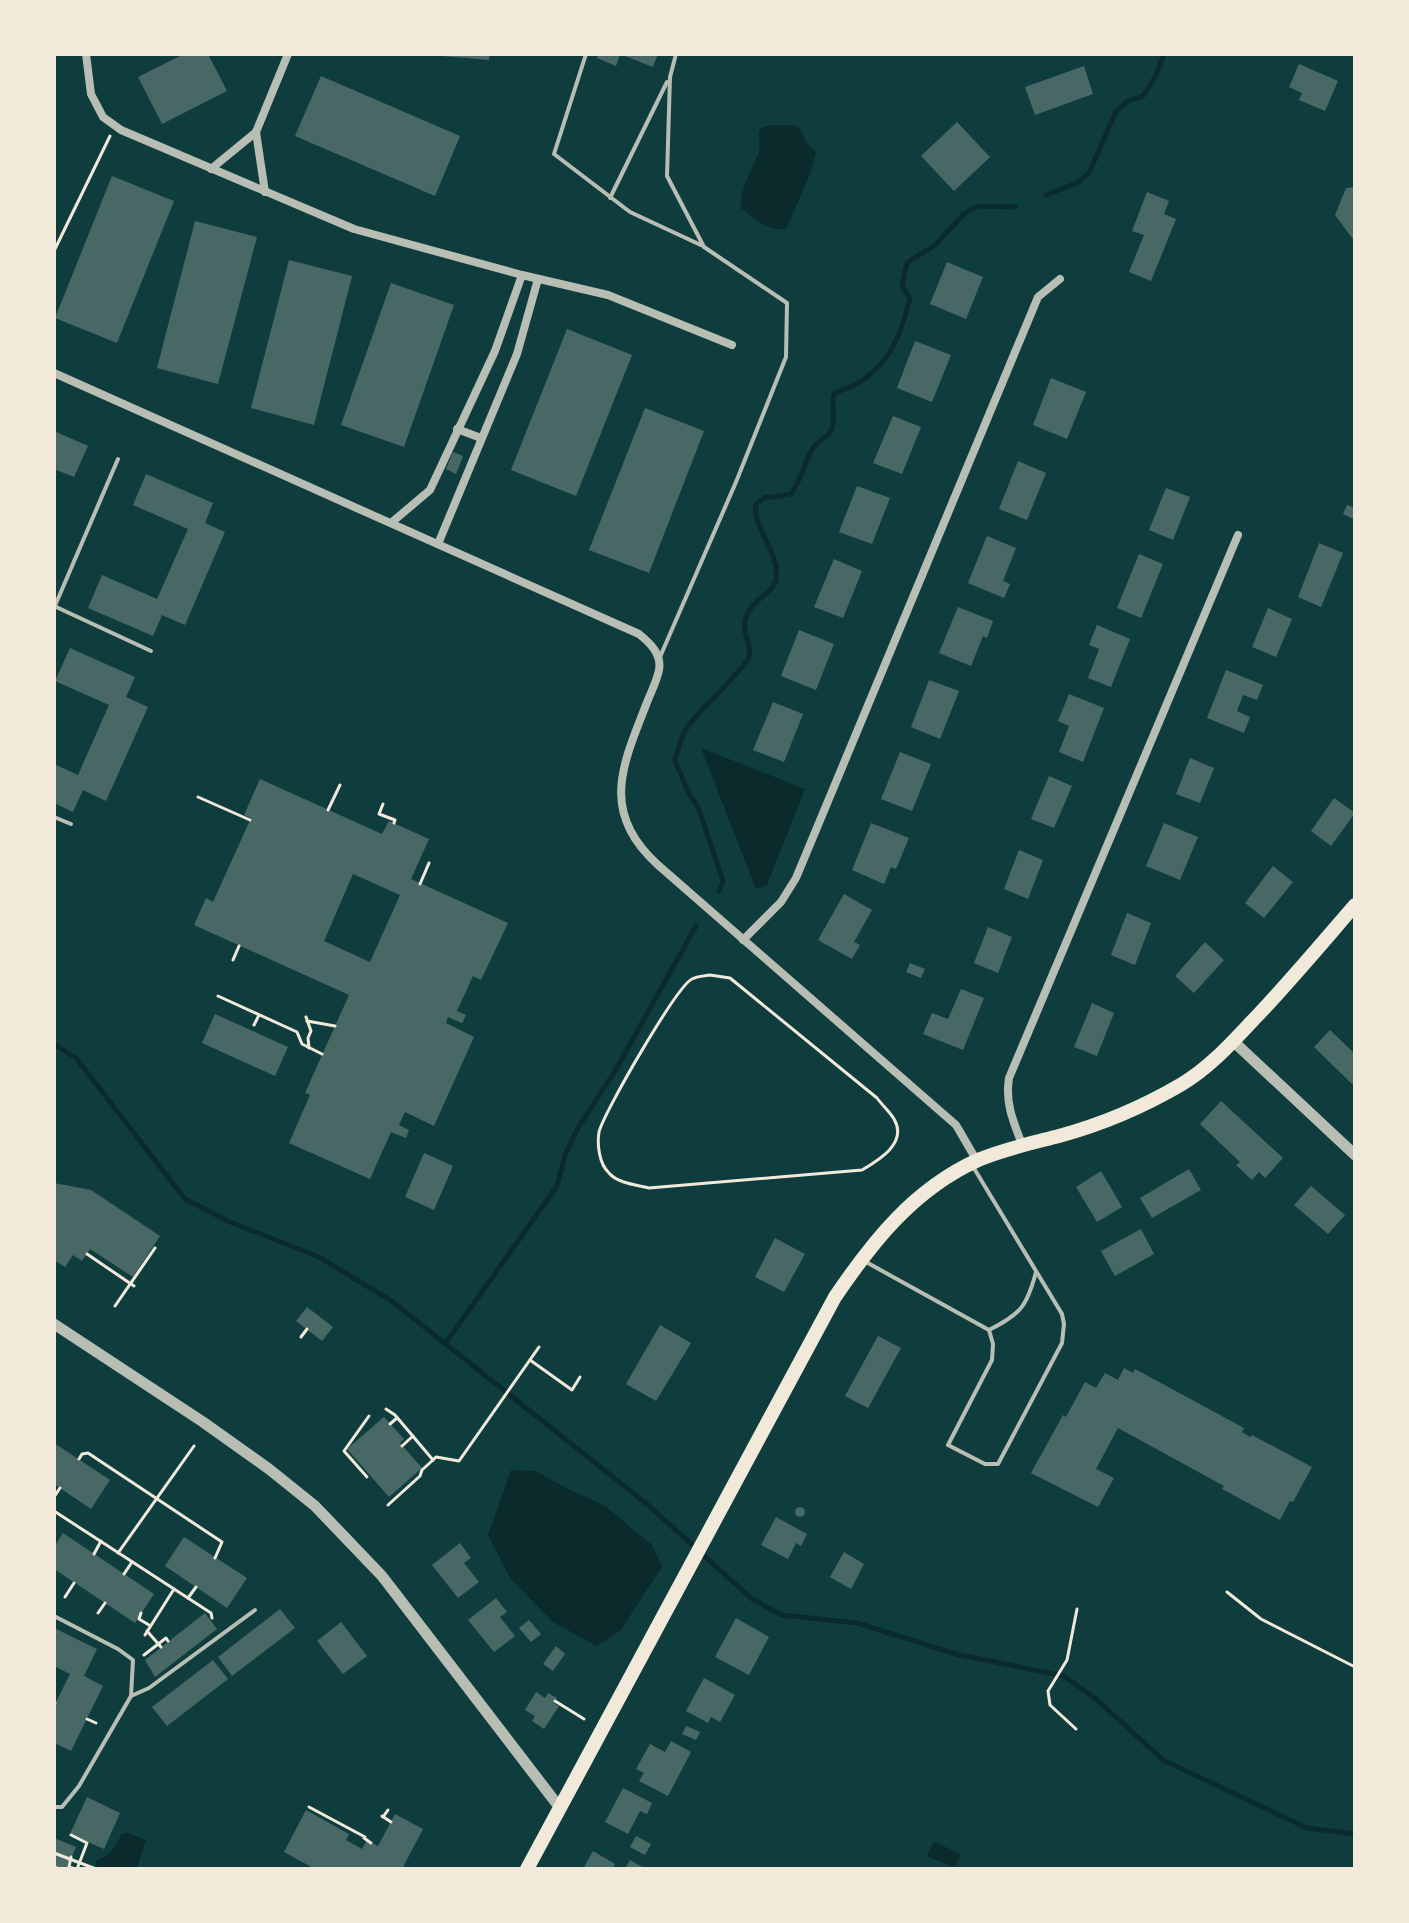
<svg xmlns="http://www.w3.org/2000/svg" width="1409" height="1923" viewBox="0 0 1409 1923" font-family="Overpass,sans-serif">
<rect width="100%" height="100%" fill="#0f3d3e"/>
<!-- water -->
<g fill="#0a2a2b">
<path d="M772 125H793L800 128 806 142 816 152 811 172 788 225 786 229C768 231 754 219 741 208 740 186 753 170 759 151 760 146 759 137 759 131L763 127Z"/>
<path d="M701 748 805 789 767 885 756 889Z"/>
<path d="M511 1470 536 1471 564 1487 605 1506 652 1545 662 1567 620 1631 597 1646 553 1622 510 1578 488 1535Z"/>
<path d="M129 1833 146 1840 137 1868 98 1869 95 1862 110 1853 122 1834Z"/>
<path d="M934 1842 961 1854 955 1868 927 1856Z"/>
</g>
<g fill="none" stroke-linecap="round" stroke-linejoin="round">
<!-- stream -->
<g stroke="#0a2a2b" stroke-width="5">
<path d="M1046 195 1077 183 1089 173 1116 111 1128 101 1143 96 1155 77 1164 54"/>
<path d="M719 891 723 881 698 807 688 792 675 760C678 749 681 736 688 726 700 710 720 693 734 676 738 671 746 664 749 657 754 644 737 632 749 611 755 599 774 592 776 579 781 553 751 527 756 504L764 498 791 494C802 479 804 463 813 448 819 439 831 437 833 425 835 415 831 405 834 394 843 388 854 387 863 380 893 358 901 333 910 298L902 286 907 263 935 245 964 214 978 206 1015 207"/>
<path d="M54 1044 76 1058 185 1199 230 1222 319 1257 393 1302 648 1505 752 1599 782 1615 857 1623 956 1654 1064 1676 1096 1699 1163 1760 1307 1828 1355 1834"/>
<path d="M445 1344 557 1186 565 1155 578 1128 615 1071 696 926"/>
</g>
</g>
<!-- building -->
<g fill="#486865" fill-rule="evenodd">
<path d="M184 54H208L227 91 162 124 138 77Z"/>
<path d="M442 54H490L489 60 442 56Z"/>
<path d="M598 54H658L653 67 620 54 616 66 597 58Z"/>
<path d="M1299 64 1338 81 1325 111 1299 100 1302 93 1289 87Z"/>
<path d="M1084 66 1093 94 1035 115 1025 87Z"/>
<path d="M321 76 460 136 435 196 295 136Z"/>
<path d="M957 122 990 157 954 191 921 156Z"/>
<path d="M112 176 174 201 117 343 55 318Z"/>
<path d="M1355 187V242L1335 215 1346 188Z"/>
<path d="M1147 192 1169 201 1164 214 1176 219 1151 281 1129 272 1144 235 1132 231Z"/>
<path d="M195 221 257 237 218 384 157 368Z"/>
<path d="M289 260 352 276 314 425 251 408Z"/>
<path d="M947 262 983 277 966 319 930 304Z"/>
<path d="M391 283 454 305 404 447 341 425Z"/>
<path d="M567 329 632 355 576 496 511 470Z"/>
<path d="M915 341 951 355 932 402 897 388Z"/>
<path d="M1051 378 1086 392 1067 439 1033 425Z"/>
<path d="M645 408 704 431 649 573 589 550Z"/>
<path d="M893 416 921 427 902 474 873 463Z"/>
<path d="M54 431 88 446 74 477 54 469Z"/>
<path d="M453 452 463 456 456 474 446 469Z"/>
<path d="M1018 461 1046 473 1027 520 999 509Z"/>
<path d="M146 474 213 503 205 523 225 532 185 625 162 615 153 636 88 608 102 575 157 599 188 529 133 505Z"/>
<path d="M857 486 890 498 872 544 839 532Z"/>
<path d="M1166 488 1190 497 1173 540 1149 530Z"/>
<path d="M1347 505 1355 508V520L1343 514Z"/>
<path d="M987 536 1016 548 1003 581 1010 584 1004 598 968 583Z"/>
<path d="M1319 543 1343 553 1321 607 1298 597Z"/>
<path d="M1139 554 1163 564 1141 618 1117 608Z"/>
<path d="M834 559 862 571 843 618 814 607Z"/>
<path d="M958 607 993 621 987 638 983 636 971 666 939 653Z"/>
<path d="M1268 608 1292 619 1276 657 1252 647Z"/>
<path d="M1097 625 1130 639 1111 687 1088 678 1099 649 1089 645Z"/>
<path d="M799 630 834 644 816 690 781 676Z"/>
<path d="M70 648 135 677 126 697 148 707 106 801 83 790 73 812 54 803V764L78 775 109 705 55 681Z"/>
<path d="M1226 670 1263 685 1257 700 1243 695 1237 711 1250 717 1244 733 1207 718Z"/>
<path d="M929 680 959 691 940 739 911 727Z"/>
<path d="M1069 694 1104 708 1083 762 1059 752 1069 726 1058 721Z"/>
<path d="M773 702 803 714 784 762 753 750Z"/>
<path d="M900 752 931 764 912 811 881 799Z"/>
<path d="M1190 758 1214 768 1200 803 1176 794Z"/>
<path d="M1049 776 1072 786 1054 828 1031 819Z"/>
<path d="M260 779 382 834 389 821 429 839 411 879 508 923 481 980 473 976 457 1011 466 1015 462 1023 448 1017 446 1023 474 1037 434 1126 405 1112 399 1125 409 1130 406 1138 391 1132 370 1179 289 1143 310 1095 305 1093 349 995 194 925 206 898 213 902 251 818 244 815ZM353 874 400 895 370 962 324 941Z"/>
<path d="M1334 798 1355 813 1331 846 1311 831Z"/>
<path d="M871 823 909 838 896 869 891 867 884 884 852 870Z"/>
<path d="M1164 823 1198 837 1180 880 1146 866Z"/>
<path d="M1019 850 1043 860 1028 899 1004 889Z"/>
<path d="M1273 866 1293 882 1264 918 1245 903Z"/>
<path d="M844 894 872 910 854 942 860 945 852 959 818 940Z"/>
<path d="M1127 913 1151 923 1135 965 1111 955Z"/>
<path d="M988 927 1012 937 998 973 974 963Z"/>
<path d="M1205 942 1224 960 1194 993 1175 976Z"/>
<path d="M910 963 925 969 921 978 906 972Z"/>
<path d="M961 989 984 998 963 1050 923 1034 932 1013 948 1019Z"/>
<path d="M1092 1003 1114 1013 1097 1056 1074 1047Z"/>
<path d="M215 1014 288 1047 275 1076 202 1043Z"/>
<path d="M1330 1030 1355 1054V1081L1352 1084 1314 1047Z"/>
<path d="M1221 1101 1283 1158 1265 1178 1259 1172 1252 1180 1236 1165 1240 1162 1200 1124Z"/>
<path d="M424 1153 453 1166 434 1210 405 1197Z"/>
<path d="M1189 1169 1201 1190 1152 1218 1140 1198Z"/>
<path d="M1101 1171 1122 1207 1097 1222 1076 1187Z"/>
<path d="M54 1183 91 1190 160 1236 133 1277 90 1249 82 1261 73 1255 65 1267 54 1260Z"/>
<path d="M1311 1186 1345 1215 1328 1234 1294 1205Z"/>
<path d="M1141 1229 1154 1254 1115 1276 1101 1251Z"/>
<path d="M775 1238 805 1254 784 1292 755 1277Z"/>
<path d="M307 1307 333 1327 322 1341 296 1321Z"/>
<path d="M660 1325 691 1343 656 1401 626 1384Z"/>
<path d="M878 1336 901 1348 868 1408 845 1396Z"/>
<path d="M1124 1368 1133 1373 1135 1369 1244 1428 1242 1432 1250 1437 1252 1435 1312 1467 1293 1502 1290 1501 1280 1520 1222 1489 1224 1486 1118 1428 1096 1469 1114 1478 1098 1507 1031 1473 1063 1415 1066 1417 1085 1382 1096 1388 1105 1373 1118 1380Z"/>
<path d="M384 1417 404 1439 400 1443 422 1468 389 1497 347 1449Z"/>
<path d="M54 1443 110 1480 91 1509 54 1484Z"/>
<circle cx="800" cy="1512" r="5"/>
<path d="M776 1517 807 1534 801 1546 796 1543 788 1559 761 1545Z"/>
<path d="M63 1533 154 1594 135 1623 54 1569V1547Z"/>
<path d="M184 1537 247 1578 227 1608 165 1566Z"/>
<path d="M460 1543 471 1558 464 1563 479 1582 458 1598 432 1565Z"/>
<path d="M844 1552 864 1564 851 1589 830 1577Z"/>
<path d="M496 1598 507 1612 500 1617 515 1636 494 1652 468 1620Z"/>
<path d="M280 1609 295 1628 232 1676 218 1657Z"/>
<path d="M205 1613 217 1629 155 1677 145 1660Z"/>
<path d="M736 1618 769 1637 749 1675 715 1657Z"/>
<path d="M529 1620 541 1634 531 1642 519 1628Z"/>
<path d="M341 1622 367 1656 343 1674 317 1641Z"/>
<path d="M54 1628 97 1649 84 1676 103 1686 71 1751 54 1743V1706L70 1674 54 1666Z"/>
<path d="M556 1646 565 1654 553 1671 543 1664Z"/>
<path d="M213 1660 228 1679 167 1726 152 1707Z"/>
<path d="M704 1678 735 1695 720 1722 711 1717 708 1723 686 1711Z"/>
<path d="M536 1692 545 1698 548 1693 557 1698 554 1703 559 1706 544 1729 532 1721 535 1716 525 1710Z"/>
<path d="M686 1726 700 1732 696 1740 682 1734Z"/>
<path d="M671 1741 691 1752 668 1796 639 1781 644 1773 636 1769 650 1744 665 1752Z"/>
<path d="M623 1788 652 1803 647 1814 640 1811 628 1834 605 1822Z"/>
<path d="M87 1797 120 1813 104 1849 70 1834Z"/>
<path d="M306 1810 349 1834 346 1840 362 1849 367 1840 378 1846 395 1814 423 1829 402 1869H315L284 1852Z"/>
<path d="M636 1836 651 1844 645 1855 630 1847Z"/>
<path d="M54 1838 76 1847 67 1869H54Z"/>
<path d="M593 1851 615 1864 613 1869H583Z"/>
<path d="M630 1860 646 1869H625Z"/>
</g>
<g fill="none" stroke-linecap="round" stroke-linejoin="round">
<!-- path -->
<g stroke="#f1e9da" stroke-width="3">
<path d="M54 251 110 136"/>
<path d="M198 797 250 820"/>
<path d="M383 804 379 814 395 820 394 823"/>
<path d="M328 810 340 785"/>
<path d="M420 884 429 863"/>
<path d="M233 960 239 946"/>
<path d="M710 975 730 978 877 1098C882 1105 890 1112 894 1119 908 1143 879 1160 862 1170L649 1188C637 1185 617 1183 609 1173 599 1164 597 1144 599 1132 604 1112 677 986 692 979 697 976 705 976 710 975Z"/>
<path d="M218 996 297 1032 302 1044 322 1054"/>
<path d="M306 1017 311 1031 308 1038 309 1048"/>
<path d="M307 1021 335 1026"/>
<path d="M254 1025 259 1015"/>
<path d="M87 1254 134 1286"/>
<path d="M115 1306 155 1248"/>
<path d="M301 1337 307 1329"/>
<path d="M530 1360 572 1390 580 1377"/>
<path d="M386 1409 395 1415 433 1460 422 1470 420 1476 388 1505"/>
<path d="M390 1424 397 1418"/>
<path d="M402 1446 413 1436"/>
<path d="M79 1459 82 1454 88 1453 222 1542 215 1558"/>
<path d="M433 1460 436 1457 459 1461 539 1347"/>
<path d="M367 1477 344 1451 369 1416"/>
<path d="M54 1497 60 1488"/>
<path d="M54 1511 211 1613 212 1618"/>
<path d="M118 1553 194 1446"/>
<path d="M94 1554 101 1541"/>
<path d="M124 1574 132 1562"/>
<path d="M1227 1592 1261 1619 1355 1667"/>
<path d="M65 1597 74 1583"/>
<path d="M188 1598 196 1587"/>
<path d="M98 1613 105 1603"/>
<path d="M141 1613 139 1619 149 1625"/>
<path d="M147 1631 161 1647"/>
<path d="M145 1635 174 1589"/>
<path d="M144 1655 166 1638 168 1641"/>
<path d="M555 1701 584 1719"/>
<path d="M54 1702 55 1703"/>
<path d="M87 1719 96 1723"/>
<path d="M1076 1729 1050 1705 1048 1691 1067 1660 1077 1609"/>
<path d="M309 1807 365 1837"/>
<path d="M382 1816 391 1822"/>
<path d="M383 1817 388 1810"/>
<path d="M71 1835 87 1843 77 1869"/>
<path d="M364 1838 371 1843"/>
<path d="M54 1853 96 1869"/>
<path d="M71 1857 69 1867 75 1869"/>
<path d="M54 1867 59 1869"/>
</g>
<!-- service -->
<g stroke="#b8beb3" stroke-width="4">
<path d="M586 54 554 154 630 212 703 246"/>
<path d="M610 198 667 82"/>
<path d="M54 606 151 651"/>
<path d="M54 608 118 459"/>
<path d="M660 657 736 482 786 357 787 303 704 247 667 176 670 77 676 54"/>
<path d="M54 817 71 824"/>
<path d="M866 1262 989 1330 993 1344 992 1360 948 1445 985 1464H998L1062 1343 1064 1324 1062 1314 972 1165"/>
<path d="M989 1330C1021 1314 1027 1306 1036 1272"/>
<path d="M54 1616 118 1649 133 1660 131 1696 79 1786 62 1807H54"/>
<path d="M131 1696 149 1688 255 1610"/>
</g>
<!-- minor -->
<g stroke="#b8beb3" stroke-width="8">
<path d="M86 54 91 94 103 117 121 130 354 229 522 275 608 295 732 345"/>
<path d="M256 132 265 192"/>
<path d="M211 169 256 132 288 54"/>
<path d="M54 373 639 634C650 643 662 654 659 670 657 681 650 694 646 705 622 766 600 813 658 865L956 1125 977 1161"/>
<path d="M457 429 481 438"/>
<path d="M391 523 430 490 495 351 522 275"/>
<path d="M438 544 517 354 538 279"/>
<path d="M743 940 781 902 796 878 1038 297 1060 279"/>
<path d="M1022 1144C1013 1121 1005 1103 1009 1078L1238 535"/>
</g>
<!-- tertiary -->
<g stroke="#b8beb3" stroke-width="11">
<path d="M1233 1041 1355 1155"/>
<path d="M54 1324 203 1422 269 1469 315 1506 382 1576 560 1808"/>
</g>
<!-- primary -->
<path stroke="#f1e9da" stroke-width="14" d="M527 1869 835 1297C873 1241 914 1189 978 1160 1004 1149 1032 1143 1059 1136 1103 1124 1143 1107 1182 1084 1212 1066 1234 1040 1258 1015 1292 979 1323 942 1355 905"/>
</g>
<!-- border -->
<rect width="1409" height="1923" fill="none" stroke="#f1e9da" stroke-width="112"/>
</svg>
